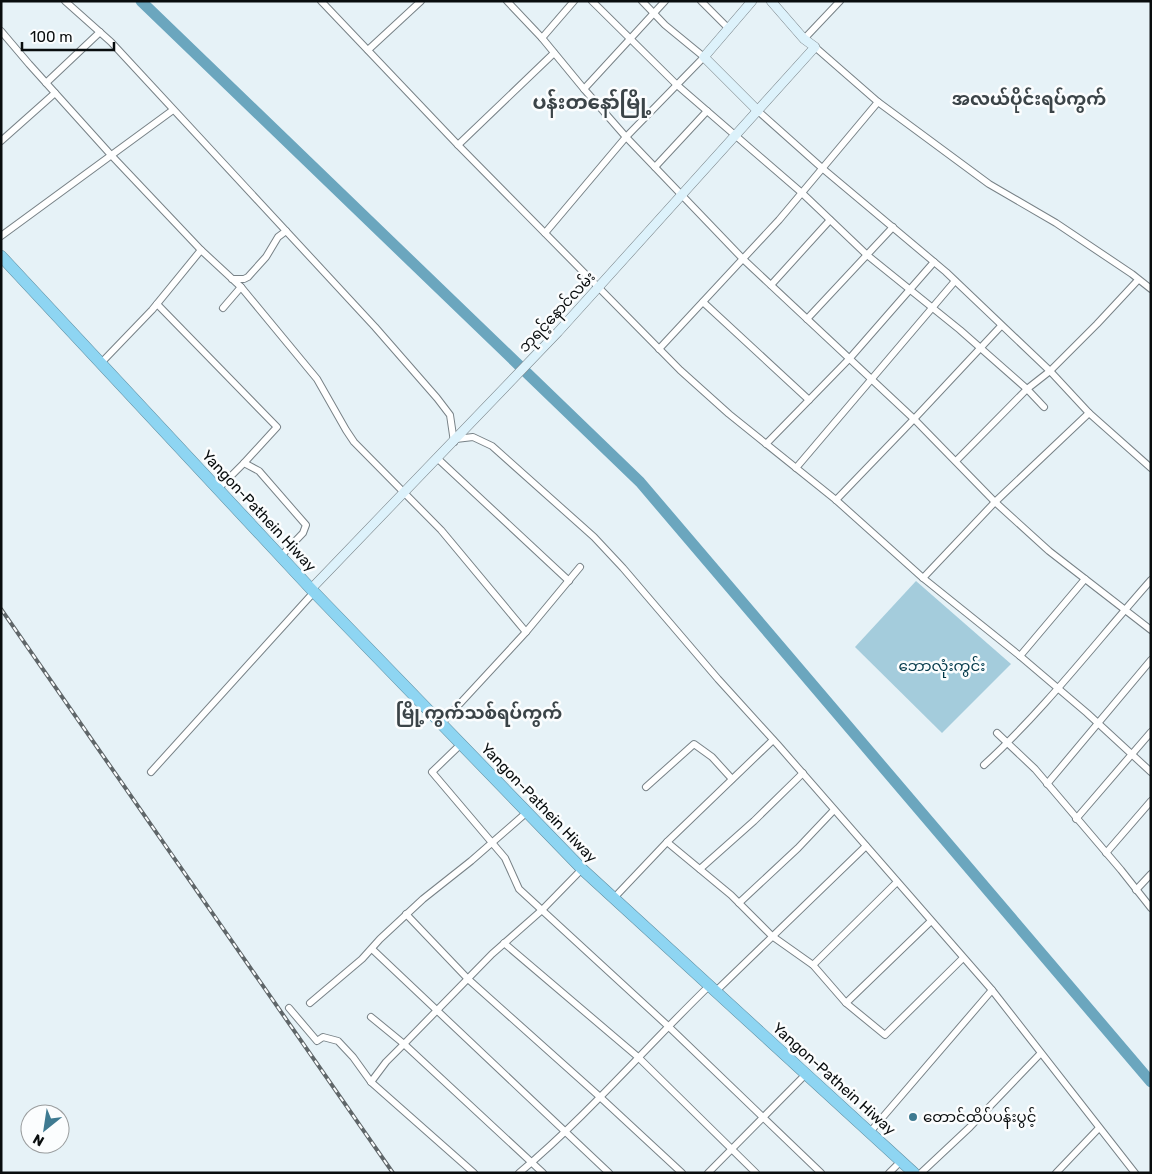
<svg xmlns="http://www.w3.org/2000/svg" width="1152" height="1174" viewBox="0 0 1152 1174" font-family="Rubik,'Noto Sans Myanmar',sans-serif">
<rect width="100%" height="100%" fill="#e6f2f7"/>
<!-- green -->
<path fill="#a4ccdc" d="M916 581 1011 664 942 733 855 647Z"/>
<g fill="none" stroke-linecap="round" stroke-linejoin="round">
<!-- river -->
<path stroke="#6ba6be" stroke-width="11" d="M141 1 640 482 1151 1082"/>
<defs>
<g id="street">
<path d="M65 1 111 42 375 327 437 398 450 415 454 442"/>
<path d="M321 1 458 145 680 370 729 414 836 500 923 578 1020 656 1087 713 1151 772"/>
<path d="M507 1 542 38 584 89"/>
<path d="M592 1 677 85 802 193 867 255 960 330 1027 389 1044 407"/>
<path d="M665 1 584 89 626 137 743 259 914 419 995 502 1049 551 1151 630"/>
<path d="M701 1 729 29"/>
<path d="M1 31 29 64 111 155 201 250 241 287 317 379 346 430 354 442 441 530 526 632"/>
<path d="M542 38 574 1"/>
<path d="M804 39 840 1"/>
<path d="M815 47 878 102 989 184 1056 223 1132 274 1151 289"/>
<path d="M368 50 421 1"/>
<path d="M46 83 100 32"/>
<path d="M758 111 822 168 946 272 1050 371 1089 413 1151 468"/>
<path d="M1 141 55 93"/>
<path d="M458 145 554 53"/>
<path d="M655 167 707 111"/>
<path d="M545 233 626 137 704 57 665 25 642 1"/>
<path d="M1 236 173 110"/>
<path d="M232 279H244L248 277 266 257 278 237 286 231"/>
<path d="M771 285 830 220"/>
<path d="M703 302 809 400"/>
<path d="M157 304 277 427 244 463"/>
<path d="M223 308 241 287"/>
<path d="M807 319 893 227"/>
<path d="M659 349 779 220 878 102"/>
<path d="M101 363 152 310 201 250"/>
<path d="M456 439 473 437 492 446 594 537 623 568 718 679 778 745 992 990 1135 1173"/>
<path d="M766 444 850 358 934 262"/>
<path d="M437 458 569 581"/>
<path d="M956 461 1027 389 1050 371 1097 324 1138 280"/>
<path d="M796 468 955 281"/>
<path d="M218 489 244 463 259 471 306 525 303 533 281 556"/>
<path d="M836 500 914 419 1001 326"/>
<path d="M923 578 995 502 1089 413"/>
<path d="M1020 656 1085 579"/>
<path d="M441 724 526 632 580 567"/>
<path d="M997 733 1035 769 1121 870 1151 908"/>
<path d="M461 744 432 772 505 858 519 889 668 1026 821 1173"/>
<path d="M984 765C1045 709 1096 642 1151 580"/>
<path d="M151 772 314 592"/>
<path d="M1047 784 1151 660"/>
<path d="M646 787 694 744 712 757 732 779"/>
<path d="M1076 819 1151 732"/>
<path d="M667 842 731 895 772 936 813 965 846 1003 885 1035 963 958"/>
<path d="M1106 853 1151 801"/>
<path d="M700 869 754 821 803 773"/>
<path d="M1136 890 1151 874"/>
<path d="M613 899 667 842 773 740"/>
<path d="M739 903 798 848 834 810"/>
<path d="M406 914 468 979 600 1097 682 1173"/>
<path d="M504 943 638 1057 756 1173"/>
<path d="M372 949 609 1173"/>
<path d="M813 965 897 882"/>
<path d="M715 992 866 846"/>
<path d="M310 1003 362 959 380 939 423 899 471 861 526 813"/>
<path d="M846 1003 931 921"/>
<path d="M289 1008 317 1041 323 1037 338 1041 353 1057 371 1082 474 1173"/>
<path d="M371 1017 404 1044 543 1173"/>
<path d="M371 1082 386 1062 404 1044 492 954 542 910 582 869"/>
<path d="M870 1132 992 990"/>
<path d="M519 1173C587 1116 645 1048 709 986"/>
<path d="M708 1173 806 1074"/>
<path d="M889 1173 901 1161"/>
<path d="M921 1173 970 1127 1040 1054"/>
<path d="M1056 1173 1099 1128"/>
</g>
<g id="secondary">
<path d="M752 1 704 57 758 111"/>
<path d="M311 589 558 332 815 47 804 39 771 1"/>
</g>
<path id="highway" d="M1 256 311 589 582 869 914 1173"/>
</defs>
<!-- street casing -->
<use href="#street" stroke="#788287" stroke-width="8"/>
<!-- secondary casing -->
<use href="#secondary" stroke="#788287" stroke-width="10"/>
<!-- highway casing -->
<use href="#highway" stroke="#5f8fa2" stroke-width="12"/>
<!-- street -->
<use href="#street" stroke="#fff" stroke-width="6"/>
<!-- secondary -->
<use href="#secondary" stroke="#ddf2fb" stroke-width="9"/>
<!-- highway -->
<use href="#highway" stroke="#8ed5f2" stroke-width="11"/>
<defs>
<path id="rail" d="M1 609 393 1173"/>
</defs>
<!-- rail casing -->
<use href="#rail" stroke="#5f6669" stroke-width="4"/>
<!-- rail -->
<use href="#rail" stroke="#fbfdfe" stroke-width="2" stroke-dasharray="5.5" stroke-linecap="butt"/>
</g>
<!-- markers -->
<circle fill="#3e7a91" stroke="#fbfdfe" stroke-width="2" cx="913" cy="1117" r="5"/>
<g text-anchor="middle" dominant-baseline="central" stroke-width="5" stroke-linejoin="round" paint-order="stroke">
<!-- street labels -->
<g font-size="15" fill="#090d0e" stroke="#fbfdfe">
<text transform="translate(557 312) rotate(-47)">ဘုရင့်နောင်လမ်း</text>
<text transform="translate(259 511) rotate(47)">Yangon-Pathein Hiway</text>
<text transform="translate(539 803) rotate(46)">Yangon-Pathein Hiway</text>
<text transform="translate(834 1079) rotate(42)">Yangon-Pathein Hiway</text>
</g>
<!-- park labels -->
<g font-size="15" fill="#003748" stroke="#fbfdfe">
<text x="942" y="666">ဘောလုံးကွင်း</text>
</g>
<!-- poi labels -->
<g font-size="15" fill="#090d0e" stroke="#fbfdfe" text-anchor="start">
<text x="923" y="1117">တောင်ထိပ်ပန်းပွင့်</text>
</g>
<!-- quarter labels -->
<g font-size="18" font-weight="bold" fill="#3b4448" stroke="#fbfdfe">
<text x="1029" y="99">အလယ်ပိုင်းရပ်ကွက်</text>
<text x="479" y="713">မြို့ကွက်သစ်ရပ်ကွက်</text>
</g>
<!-- district labels -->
<g font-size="20" font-weight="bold" fill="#3b4448" stroke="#fbfdfe">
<text x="592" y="102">ပန်းတနော်မြို့</text>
</g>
</g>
<!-- border -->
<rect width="1152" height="1174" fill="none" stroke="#090d0e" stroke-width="5"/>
<!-- north arrow -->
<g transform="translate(45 1129) rotate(210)"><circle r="24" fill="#fbfdfe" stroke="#9a9d9e"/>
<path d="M0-4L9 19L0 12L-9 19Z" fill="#3e7a91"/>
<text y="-8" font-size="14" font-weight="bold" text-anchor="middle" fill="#090d0e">N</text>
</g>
<!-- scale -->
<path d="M22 42v8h92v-8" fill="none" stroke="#090d0e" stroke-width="2.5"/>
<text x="30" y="42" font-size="15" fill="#090d0e" stroke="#fbfdfe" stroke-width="4" paint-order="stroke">100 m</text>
</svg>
